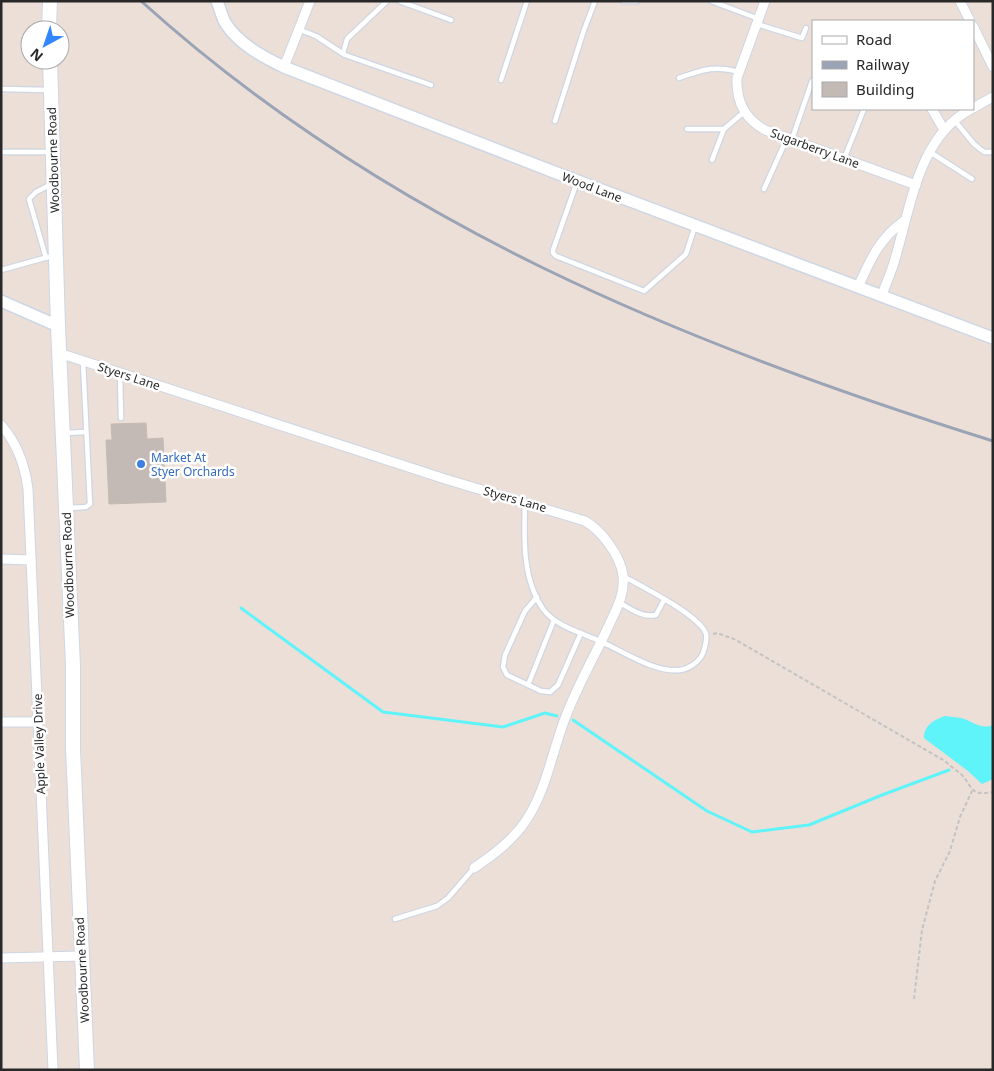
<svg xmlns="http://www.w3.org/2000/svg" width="994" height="1071" viewBox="0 0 994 1071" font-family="'Noto Sans',sans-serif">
<rect width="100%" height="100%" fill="#ecdfd8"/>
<!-- water -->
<path fill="#5ff3fa" d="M945 716C950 717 956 717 961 718 973 721 980 730 993 725V779L982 784 968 771 924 738C924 725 934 720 945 716Z"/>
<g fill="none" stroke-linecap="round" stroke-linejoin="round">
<!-- stream -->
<g stroke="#5ff3fa" stroke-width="3">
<path d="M241 608 383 712 503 727 545 713 557 716"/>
<path d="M573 720 707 811 752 832 809 825 882 795 949 770"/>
</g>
</g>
<!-- building -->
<path fill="#c3b9b5" stroke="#c7bbb1" d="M146 423 147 439 163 438 166 502 109 504 106 440H112L111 424Z"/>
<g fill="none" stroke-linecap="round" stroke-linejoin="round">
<defs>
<g id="service">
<path d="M399 1 451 20"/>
<path d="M623 1H637"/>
<path d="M711 1 759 19"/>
<path d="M757 24 802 38 806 28"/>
<path d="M298 29 316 36 345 55 431 85"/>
<path d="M343 53 347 39 387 1"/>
<path d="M679 78C703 70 714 65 739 72"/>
<path d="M501 80 527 1"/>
<path d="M1 89 49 90"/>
<path d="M555 121 584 30 595 1"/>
<path d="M955 121 974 144 984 152H993"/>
<path d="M687 129H724L744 112"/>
<path d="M792 139 812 81"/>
<path d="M1 152H51"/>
<path d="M930 152 972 179"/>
<path d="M844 159 864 109"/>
<path d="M712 160 724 129"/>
<path d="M577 182 553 250V253L556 256 644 291 686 254 695 226"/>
<path d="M764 189 787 138"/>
<path d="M46 258 29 199 36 192 52 184"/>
<path d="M1 270 48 257"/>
<path d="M120 373 121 418"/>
<path d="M65 433 86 432"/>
<path d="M525 503C524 538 522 579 543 609 556 627 583 633 602 642 624 652 655 673 680 670 689 669 700 661 703 653 705 647 707 639 706 634 701 616 641 586 623 576"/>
<path d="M67 508 86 507 90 504 83 361"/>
<path d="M537 597 525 611 505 655 503 667 507 675 541 691 550 692 558 685 581 633"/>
<path d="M620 603C631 609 643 618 656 615L664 600"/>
<path d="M528 685 554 620"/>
<path d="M395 919 437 906 448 898 474 868"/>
</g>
<g id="minor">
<path d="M765 1 737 78C736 101 745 119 765 130L916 185"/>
<path d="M960 1 970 21"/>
<path d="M973 26 993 67"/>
<path d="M284 67 310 1"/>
<path d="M973 108 993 97"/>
<path d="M932 109 944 130"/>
<path d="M858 287C871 259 878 240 904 221"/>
<path d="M882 295C886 283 892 271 895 259 911 207 918 137 971 109"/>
<path d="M59 353 445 479 585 521C601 530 621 556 623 576 625 593 617 608 610 623 596 654 578 684 566 716 552 751 547 790 525 822 512 841 493 855 474 868"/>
<path d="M1 425C17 443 25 466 28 489L53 1070"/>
<path d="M1 559 31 560"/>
<path d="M1 722H38"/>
<path d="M1 958 81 956"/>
</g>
<g id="tertiary">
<path d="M217 1C220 8 222 18 226 24 239 44 263 57 284 67L554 172 993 338"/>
<path d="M1 301 58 326"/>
</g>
<g id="secondary">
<path d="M49 30 50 1"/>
<path d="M50 60 58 326 73 666V749L87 1070"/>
</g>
</defs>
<!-- service casing -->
<use href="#service" stroke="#cdd6e3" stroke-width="7"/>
<!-- minor casing -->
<use href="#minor" stroke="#cdd6e3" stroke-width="11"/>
<!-- tertiary casing -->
<use href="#tertiary" stroke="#cdd6e3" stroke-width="14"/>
<!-- secondary casing -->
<use href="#secondary" stroke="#cdd6e3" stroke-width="16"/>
<!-- path -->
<g stroke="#c3c3c3" stroke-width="2" stroke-dasharray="4 2.5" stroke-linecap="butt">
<path d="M713 634 717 633 734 639 945 761C950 766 956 770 961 774 974 788 969 796 993 792"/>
<path d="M914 999 922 930 935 881 950 851 960 817 972 791"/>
</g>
<!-- service -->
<use href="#service" stroke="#fff" stroke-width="4.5"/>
<!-- minor -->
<use href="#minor" stroke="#fff" stroke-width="9"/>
<!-- tertiary -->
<use href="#tertiary" stroke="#fff" stroke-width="11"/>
<!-- secondary -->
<use href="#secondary" stroke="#fff" stroke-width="14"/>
<!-- rail -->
<path stroke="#9aa4b5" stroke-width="3" d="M141 1C385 222 683 344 993 441"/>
</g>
<!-- markers -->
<circle fill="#3f7fe0" stroke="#fff" stroke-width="2" cx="141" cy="464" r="5"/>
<g text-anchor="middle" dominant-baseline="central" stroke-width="5" stroke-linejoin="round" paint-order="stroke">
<!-- street labels -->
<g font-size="12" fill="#282828" stroke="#fff">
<text transform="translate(815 148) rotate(20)">Sugarberry Lane</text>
<text transform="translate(53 160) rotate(-92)">Woodbourne Road</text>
<text transform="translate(592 187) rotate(21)">Wood Lane</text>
<text transform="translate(129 376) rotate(18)">Styers Lane</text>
<text transform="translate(515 499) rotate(16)">Styers Lane</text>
<text transform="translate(68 565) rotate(-92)">Woodbourne Road</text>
<text transform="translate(39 744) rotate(-92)">Apple Valley Drive</text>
<text transform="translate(82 970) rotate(-93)">Woodbourne Road</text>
</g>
<!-- shop labels -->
<g font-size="12" fill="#366cbe" stroke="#fff" text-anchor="start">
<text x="151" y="457">Market At<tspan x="151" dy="14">Styer Orchards</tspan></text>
</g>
</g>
<!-- border -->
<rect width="994" height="1071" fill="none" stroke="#282828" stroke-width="5"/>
<!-- legend -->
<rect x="812" y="20" width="162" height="90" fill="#ffffff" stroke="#a9a9a9"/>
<rect x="822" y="36" width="25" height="8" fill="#ffffff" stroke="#a9a9a9"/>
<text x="856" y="45" font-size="15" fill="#282828">Road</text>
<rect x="822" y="61" width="25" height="8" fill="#9aa4b5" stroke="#a9a9a9"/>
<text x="856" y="70" font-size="15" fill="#282828">Railway</text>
<rect x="822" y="82" width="25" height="15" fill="#c3b9b5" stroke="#a9a9a9"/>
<text x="856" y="95" font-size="15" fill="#282828">Building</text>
<!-- north arrow -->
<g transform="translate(45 45) rotate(220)"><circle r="24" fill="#ffffff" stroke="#a9a9a9"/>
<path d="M0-4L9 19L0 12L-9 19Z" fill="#3286ff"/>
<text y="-8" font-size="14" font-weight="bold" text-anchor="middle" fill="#282828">N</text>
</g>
</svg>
